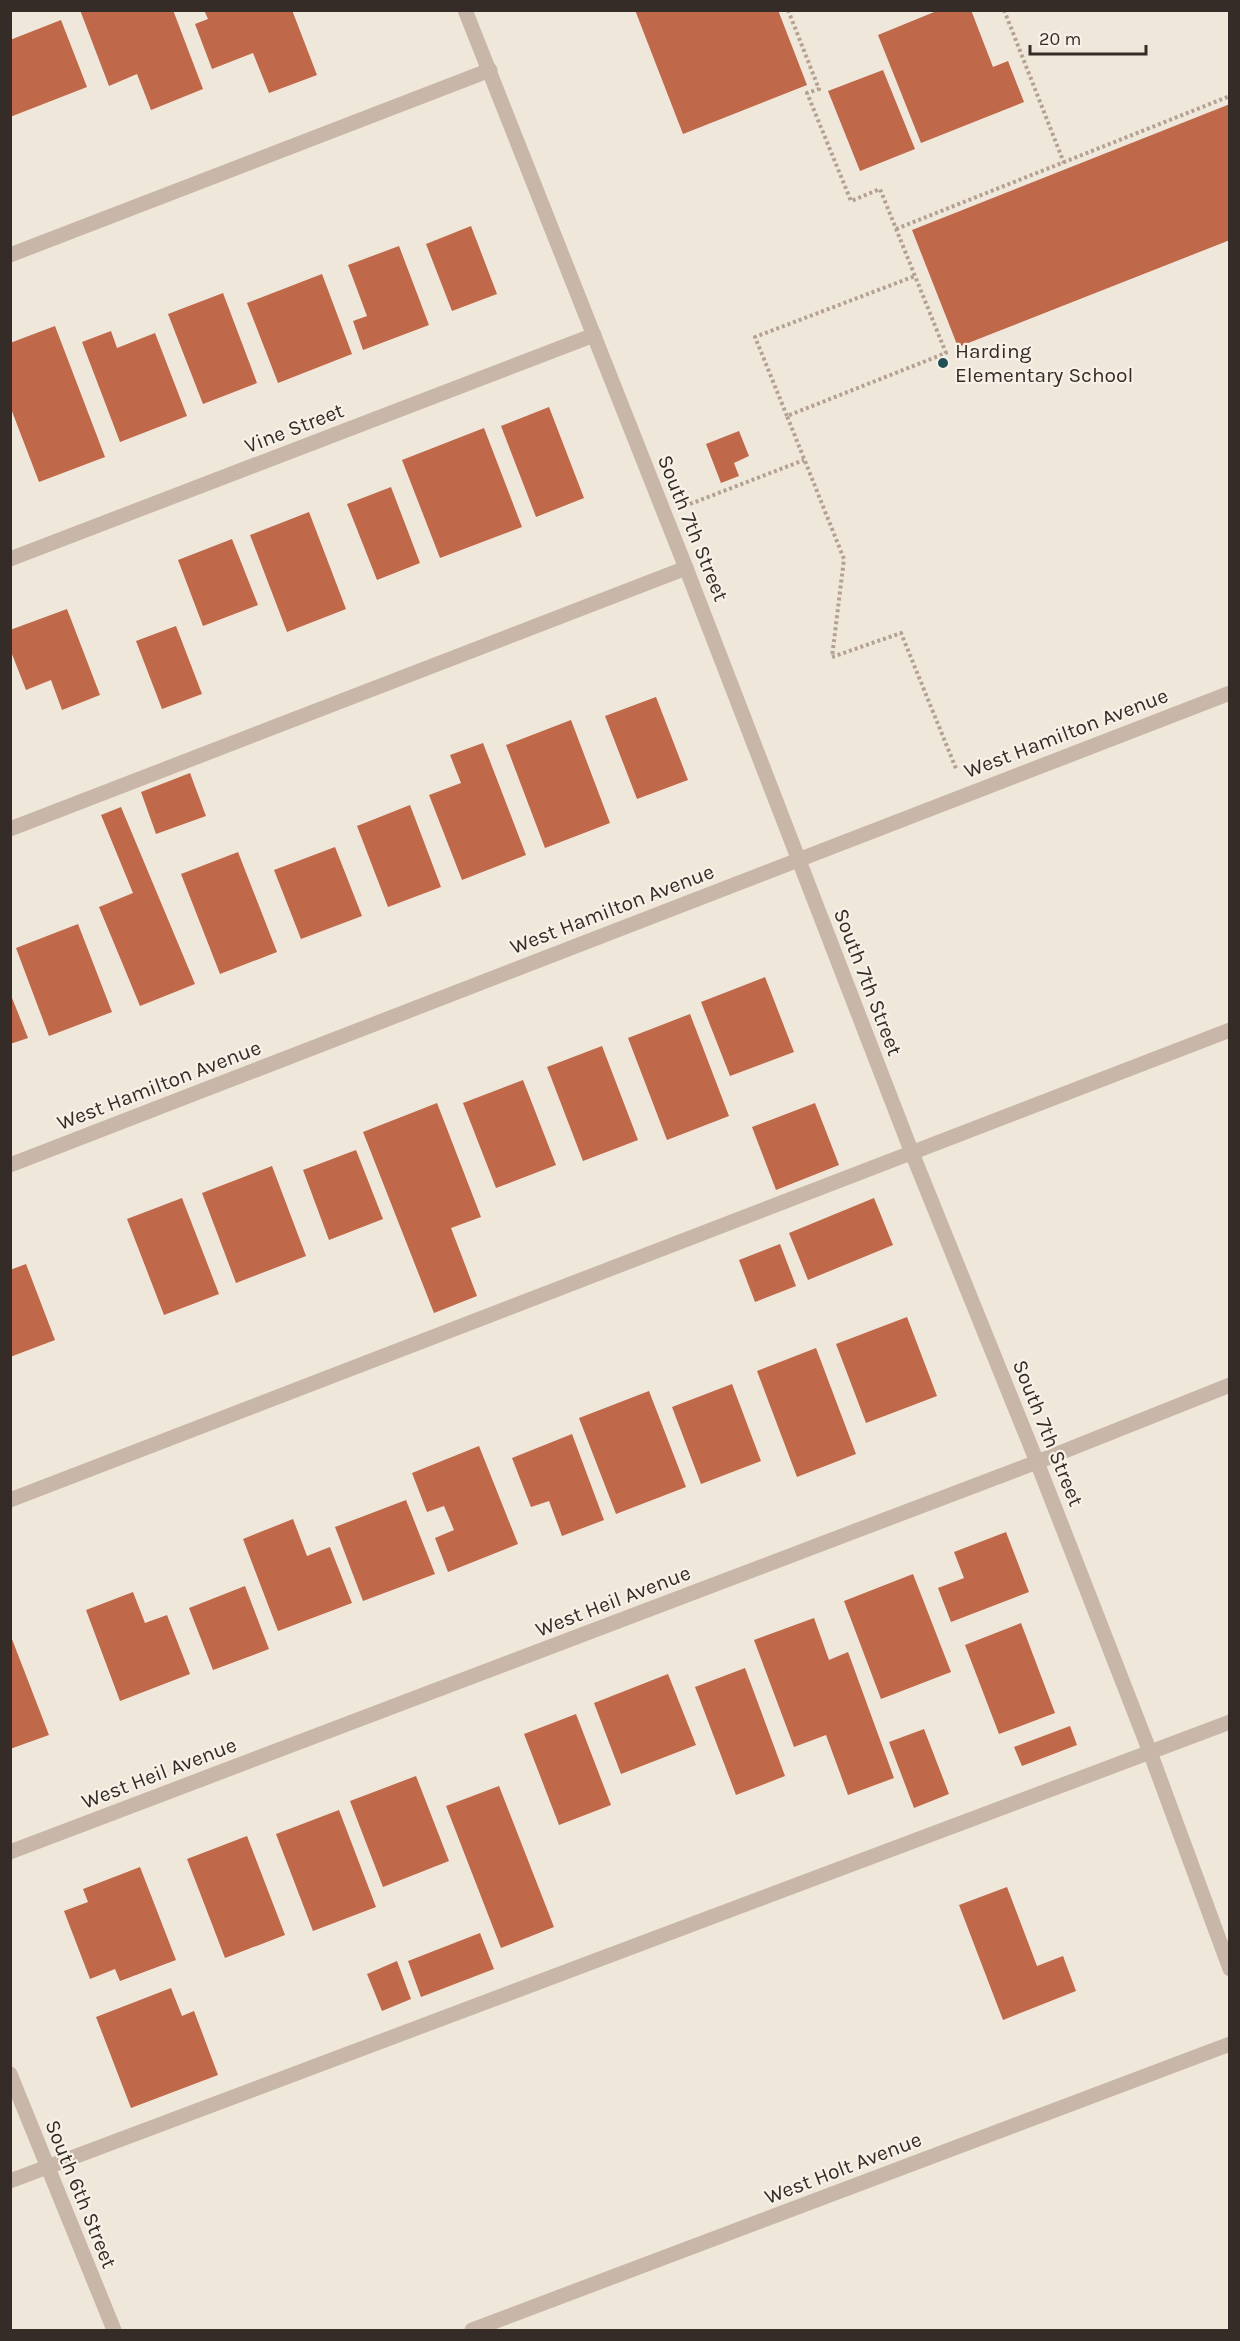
<svg xmlns="http://www.w3.org/2000/svg" width="1240" height="2341" viewBox="0 0 1240 2341" font-family="Karla,sans-serif">
<rect width="100%" height="100%" fill="#f0e7db"/>
<!-- building -->
<g fill="#c0684a">
<path d="M80 10H173L203 89 151 110 137 74 109 86Z"/>
<path d="M204 10H292L317 75 269 93 253 53 212 69 195 24 208 19Z"/>
<path d="M635 10H778L807 85 683 134Z"/>
<path d="M939 10H971L993 67 1008 61 1024 102 921 143 878 35Z"/>
<path d="M61 20 87 87 10 117V40Z"/>
<path d="M883 70 915 149 860 171 828 91Z"/>
<path d="M1230 104V240L958 347 912 230Z"/>
<path d="M471 226 497 294 452 311 426 244Z"/>
<path d="M399 246 429 325 363 350 353 321 367 316 348 265Z"/>
<path d="M322 274 352 354 278 383 247 303Z"/>
<path d="M223 293 257 383 203 404 168 314Z"/>
<path d="M55 326 105 457 39 482 10 406V343Z"/>
<path d="M111 331 117 348 155 333 187 416 120 442 82 342Z"/>
<path d="M549 407 584 498 536 517 501 426Z"/>
<path d="M484 428 522 527 440 558 402 460Z"/>
<path d="M739 431 749 456 734 463 739 476 721 483 706 444Z"/>
<path d="M391 487 420 563 377 580 347 504Z"/>
<path d="M309 512 346 609 287 632 250 535Z"/>
<path d="M232 539 258 605 203 626 178 560Z"/>
<path d="M67 609 100 695 62 710 51 680 26 690 10 649V630Z"/>
<path d="M176 626 202 694 162 709 136 641Z"/>
<path d="M656 697 688 780 637 799 605 716Z"/>
<path d="M571 720 610 823 545 848 506 745Z"/>
<path d="M483 743 526 855 462 880 429 795 461 783 450 755Z"/>
<path d="M190 773 206 816 156 834 141 792Z"/>
<path d="M410 805 441 887 388 907 357 826Z"/>
<path d="M121 807 195 984 140 1006 99 907 133 893 101 815Z"/>
<path d="M335 847 362 916 301 939 274 870Z"/>
<path d="M238 852 277 952 220 974 181 874Z"/>
<path d="M78 924 112 1012 49 1036 16 948Z"/>
<path d="M765 977 794 1052 730 1076 701 1002Z"/>
<path d="M10 993 28 1038 10 1044Z"/>
<path d="M690 1014 729 1116 667 1140 628 1038Z"/>
<path d="M602 1046 638 1140 583 1161 547 1067Z"/>
<path d="M523 1080 556 1165 496 1188 463 1103Z"/>
<path d="M437 1103 481 1217 451 1228 477 1296 434 1313 363 1132Z"/>
<path d="M815 1103 839 1165 776 1190 752 1127Z"/>
<path d="M356 1150 383 1219 329 1240 303 1170Z"/>
<path d="M272 1166 306 1256 236 1283 202 1193Z"/>
<path d="M182 1198 219 1294 164 1315 127 1219Z"/>
<path d="M874 1198 893 1245 808 1280 789 1233Z"/>
<path d="M780 1244 796 1286 755 1302 739 1260Z"/>
<path d="M26 1264 55 1340 10 1357V1270Z"/>
<path d="M907 1317 937 1396 866 1423 836 1344Z"/>
<path d="M816 1348 856 1454 797 1477 757 1371Z"/>
<path d="M732 1384 761 1461 701 1484 672 1407Z"/>
<path d="M649 1391 686 1487 616 1514 579 1418Z"/>
<path d="M572 1434 604 1520 562 1536 549 1501 531 1507 512 1458Z"/>
<path d="M479 1446 518 1544 448 1572 435 1538 454 1530 444 1506 427 1512 412 1473Z"/>
<path d="M406 1500 435 1574 363 1601 335 1527Z"/>
<path d="M293 1519 307 1556 330 1547 352 1603 278 1631 243 1539Z"/>
<path d="M1006 1532 1029 1592 951 1622 938 1588 964 1578 954 1552Z"/>
<path d="M913 1574 951 1672 881 1699 844 1601Z"/>
<path d="M245 1586 269 1649 213 1670 189 1608Z"/>
<path d="M133 1592 145 1623 167 1615 190 1674 120 1701 86 1610Z"/>
<path d="M814 1618 829 1660 848 1652 894 1778 848 1795 826 1735 794 1747 754 1640Z"/>
<path d="M1021 1623 1055 1713 999 1734 965 1645Z"/>
<path d="M10 1634 49 1735 10 1749Z"/>
<path d="M745 1668 785 1776 736 1795 695 1687Z"/>
<path d="M668 1674 696 1745 621 1774 594 1703Z"/>
<path d="M576 1714 611 1805 559 1825 524 1734Z"/>
<path d="M1070 1726 1077 1745 1022 1766 1014 1747Z"/>
<path d="M924 1729 949 1794 914 1808 889 1742Z"/>
<path d="M416 1776 449 1861 383 1887 350 1801Z"/>
<path d="M499 1786 554 1927 501 1948 446 1806Z"/>
<path d="M339 1810 376 1907 313 1931 276 1834Z"/>
<path d="M247 1836 285 1935 225 1958 187 1859Z"/>
<path d="M140 1867 176 1960 120 1981 115 1969 90 1979 64 1911 88 1902 83 1889Z"/>
<path d="M1007 1887 1037 1966 1063 1956 1076 1991 1003 2020 959 1905Z"/>
<path d="M480 1933 494 1969 421 1997 408 1961Z"/>
<path d="M397 1961 411 1999 382 2011 367 1974Z"/>
<path d="M171 1988 182 2016 194 2011 218 2075 131 2108 96 2017Z"/>
</g>
<g fill="none" stroke-linecap="round" stroke-linejoin="round">
<!-- path -->
<g stroke="#b4a192" stroke-width="4" stroke-dasharray="3 3" stroke-linecap="butt">
<path d="M788 10 819 89 807 93 851 201 880 189 946 353 787 416 844 559 832 657 901 633 957 771"/>
<path d="M1004 10 1064 163"/>
<path d="M896 229 1230 96"/>
<path d="M787 416 755 337 915 276"/>
<path d="M690 504 804 460"/>
</g>
<!-- lane -->
<g stroke="#c8b7a8" stroke-width="15">
<path d="M10 255 490 70"/>
<path d="M10 829 686 568"/>
<path d="M10 1500 1230 1030"/>
<path d="M10 2181 1230 1722"/>
</g>
<!-- street -->
<g stroke="#c8b7a8" stroke-width="15">
<path d="M465 10 686 568 912 1153 1037 1462 1150 1752 1230 1969"/>
<path d="M10 559 594 335"/>
<path d="M10 1165 1230 693"/>
<path d="M10 1852 1037 1462 1230 1385"/>
<path d="M10 2074 114 2330"/>
<path d="M472 2330 1230 2044"/>
</g>
</g>
<!-- markers -->
<circle fill="#205054" stroke="#f8f1e7" stroke-width="2" cx="943" cy="363" r="6"/>
<g text-anchor="middle" dominant-baseline="central" stroke-width="4.5" stroke-linejoin="round" paint-order="stroke">
<!-- poi labels -->
<g font-size="21" fill="#352c28" stroke="#f8f1e7" text-anchor="start">
<text x="955" y="351">Harding<tspan x="955" dy="24">Elementary School</tspan></text>
</g>
<!-- street labels -->
<g font-size="21" fill="#352c28" stroke="#f8f1e7">
<text transform="translate(294 428) rotate(-21)">Vine Street</text>
<text transform="translate(693 528) rotate(68)">South 7th Street</text>
<text transform="translate(1066 733) rotate(-21)">West Hamilton Avenue</text>
<text transform="translate(612 909) rotate(-21)">West Hamilton Avenue</text>
<text transform="translate(868 982) rotate(69)">South 7th Street</text>
<text transform="translate(159 1085) rotate(-21)">West Hamilton Avenue</text>
<text transform="translate(1048 1433) rotate(68)">South 7th Street</text>
<text transform="translate(613 1601) rotate(-21)">West Heil Avenue</text>
<text transform="translate(159 1773) rotate(-21)">West Heil Avenue</text>
<text transform="translate(843 2168) rotate(-21)">West Holt Avenue</text>
<text transform="translate(81 2194) rotate(68)">South 6th Street</text>
</g>
</g>
<!-- border -->
<rect width="1240" height="2341" fill="none" stroke="#352c28" stroke-width="24"/>
<!-- scale -->
<path d="M1030 45v9h116v-9" fill="none" stroke="#352c28" stroke-width="3"/>
<text x="1039" y="45" font-size="18" fill="#352c28" stroke="#f8f1e7" stroke-width="4.5" paint-order="stroke">20 m</text>
</svg>
